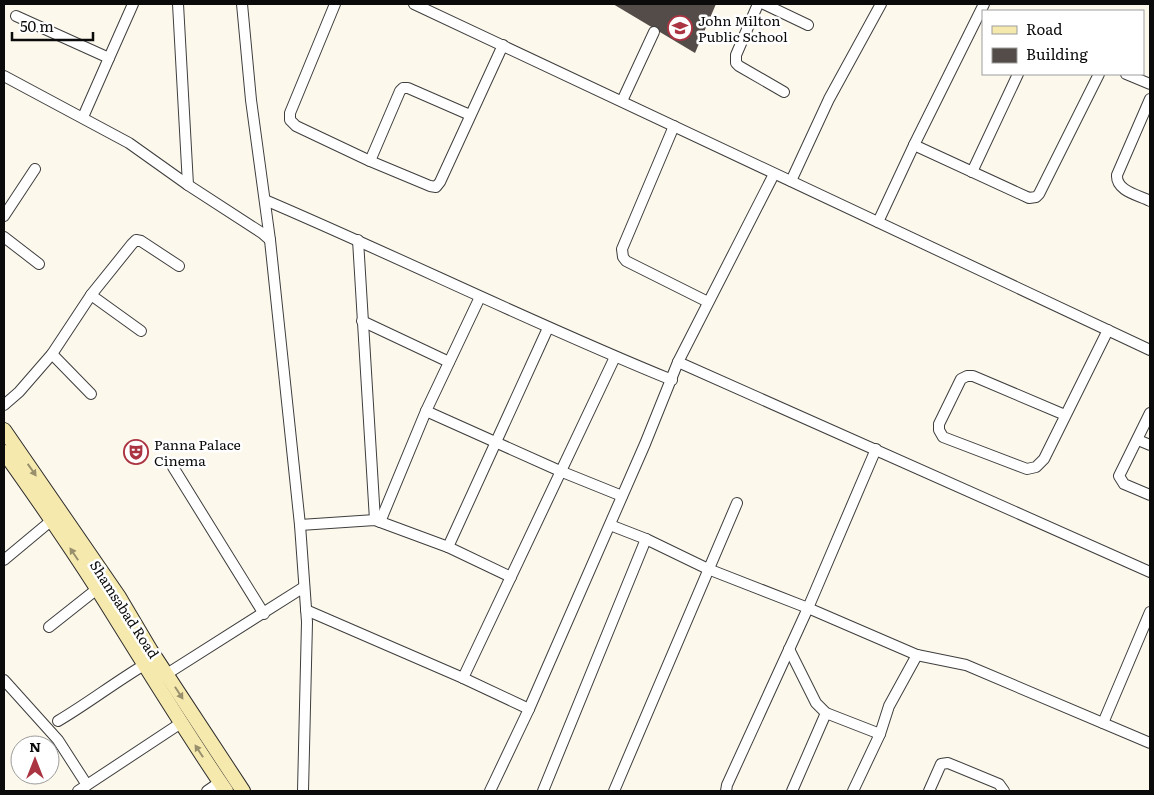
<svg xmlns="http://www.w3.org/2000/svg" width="1154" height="795" viewBox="0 0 1154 795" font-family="Literata,serif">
<rect width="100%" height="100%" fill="#fdf8ec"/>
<!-- building -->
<path fill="#534c49" d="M613 4H716L695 53Z"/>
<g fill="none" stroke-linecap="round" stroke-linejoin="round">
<defs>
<g id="street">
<path d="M178 4 188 185"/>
<path d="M242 4 251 100 270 240 300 525 307 622 303 791"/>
<path d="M335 4 290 113V120L296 126 370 161 430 186 436 187 440 182 503 45"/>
<path d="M414 4 1150 350"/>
<path d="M758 4 736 55V63L739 66 784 92"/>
<path d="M764 4 808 25"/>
<path d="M16 16 109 58 83 117"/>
<path d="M109 58 133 4"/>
<path d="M1126 74 1150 84"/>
<path d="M4 76 129 143 188 185 262 233 270 240"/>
<path d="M1150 99 1117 175C1116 191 1138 195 1150 201"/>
<path d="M622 101 654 32"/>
<path d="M674 126 622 249 623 257 626 261 708 302"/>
<path d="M914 145 1029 198 1036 197 1039 194 1099 74"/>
<path d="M370 161 400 91 403 88H408L470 115"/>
<path d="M972 172 1018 74"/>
<path d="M791 181 829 99 881 4"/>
<path d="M265 200C401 258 534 324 672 380"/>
<path d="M4 216 35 169"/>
<path d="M878 222 914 145 984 4"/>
<path d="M4 237 39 264"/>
<path d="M358 240 375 520"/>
<path d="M91 295 141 331"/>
<path d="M362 321 449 362"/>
<path d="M52 354 91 394"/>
<path d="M678 362 1150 572"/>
<path d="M4 405 19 392 52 354 91 295 132 244 136 240 141 241 179 266"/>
<path d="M426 411 560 471 622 496"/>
<path d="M1150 413 1119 476 1124 484 1150 495"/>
<path d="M1065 415 973 376H967L961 379 939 424V430L943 437 1027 469 1036 467 1044 459 1108 330"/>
<path d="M1138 440 1150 445"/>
<path d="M173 467 264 614"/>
<path d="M380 522 426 411 480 297"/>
<path d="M300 525 375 520 448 547 511 577"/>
<path d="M646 539 708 569 808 608 917 655 966 665 1150 743"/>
<path d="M448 547 548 328"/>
<path d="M4 560 52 520"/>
<path d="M306 610 463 678 529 709"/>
<path d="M49 627 97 589"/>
<path d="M789 649 816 703 826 713 880 734"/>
<path d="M162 677 304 587"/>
<path d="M463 678 615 357"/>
<path d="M4 680 58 740 87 785"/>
<path d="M58 721C87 704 114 683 144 665"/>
<path d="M1103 723 1150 612"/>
<path d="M78 791 181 723"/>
<path d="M207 791 220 782"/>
<path d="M490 791 529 709 645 444 678 362 774 174"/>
<path d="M543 791 646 539 610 525"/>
<path d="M614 791 737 503"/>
<path d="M726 791 727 785 808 608 876 449"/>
<path d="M792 791 826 713"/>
<path d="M853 791 880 734 889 706 917 655"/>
<path d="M929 791 941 764 948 763 999 784 1004 791"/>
</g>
<g id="secondary">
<path d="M4 430 119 597 151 651 243 791"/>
<path d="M4 452C36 497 68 543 98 590 140 657 181 725 226 791"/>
</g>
</defs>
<!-- street casing -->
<use href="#street" stroke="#3e3e3e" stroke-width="12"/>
<!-- secondary casing -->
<use href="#secondary" stroke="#2d2d2d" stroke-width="16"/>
<!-- street -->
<use href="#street" stroke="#fff" stroke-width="10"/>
<!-- secondary -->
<use href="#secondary" stroke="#f6e9ae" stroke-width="14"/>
</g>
<!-- one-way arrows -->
<defs><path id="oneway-solid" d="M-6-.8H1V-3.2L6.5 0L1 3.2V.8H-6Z" transform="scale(1.25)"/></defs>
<g fill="#98906d">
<use href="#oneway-solid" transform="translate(32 470) rotate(55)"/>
<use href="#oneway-solid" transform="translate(74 554) rotate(-124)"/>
<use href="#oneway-solid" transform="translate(179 693) rotate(57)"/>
<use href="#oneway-solid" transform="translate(199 751) rotate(-123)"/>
</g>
<!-- icons -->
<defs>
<symbol id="school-ring" viewBox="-11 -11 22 22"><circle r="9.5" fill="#fff" stroke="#ab3442" stroke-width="1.5"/><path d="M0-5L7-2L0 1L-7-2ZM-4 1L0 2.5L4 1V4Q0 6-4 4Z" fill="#ab3442"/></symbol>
<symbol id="theatre-ring" viewBox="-11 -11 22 22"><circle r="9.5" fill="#fff" stroke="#ab3442" stroke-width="1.5"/><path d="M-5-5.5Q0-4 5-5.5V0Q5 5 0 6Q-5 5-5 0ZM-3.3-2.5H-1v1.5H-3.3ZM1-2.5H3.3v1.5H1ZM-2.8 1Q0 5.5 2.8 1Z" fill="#ab3442"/></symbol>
</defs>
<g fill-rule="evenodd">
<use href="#school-ring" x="666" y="14" width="28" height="28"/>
<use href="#theatre-ring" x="122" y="438" width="28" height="28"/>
</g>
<g text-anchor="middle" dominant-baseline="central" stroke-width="5" stroke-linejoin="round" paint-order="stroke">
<!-- poi labels -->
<g font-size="14" fill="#0b0b0b" stroke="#fff" text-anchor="start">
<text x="698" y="20">John Milton<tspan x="698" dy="16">Public School</tspan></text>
<text x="154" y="444">Panna Palace<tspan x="154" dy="16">Cinema</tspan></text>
</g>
<!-- street labels -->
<g font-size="14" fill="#0b0b0b" stroke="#fff">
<text transform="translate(125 609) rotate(57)">Shamsabad Road</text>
</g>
</g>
<!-- border -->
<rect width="1154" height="795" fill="none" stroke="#0b0b0b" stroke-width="10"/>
<!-- legend -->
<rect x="982" y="10" width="162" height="65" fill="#ffffff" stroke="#9d9d9d"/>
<rect x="992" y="26" width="25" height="8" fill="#f6e9ae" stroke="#9d9d9d"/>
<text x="1026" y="35" font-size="15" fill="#0b0b0b">Road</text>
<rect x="992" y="48" width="25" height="15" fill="#534c49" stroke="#9d9d9d"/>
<text x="1026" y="60" font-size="15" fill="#0b0b0b">Building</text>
<!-- north arrow -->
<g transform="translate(35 760)"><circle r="24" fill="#ffffff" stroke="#9d9d9d"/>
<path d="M0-4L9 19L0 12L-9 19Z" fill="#ab3442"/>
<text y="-8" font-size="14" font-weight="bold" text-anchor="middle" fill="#0b0b0b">N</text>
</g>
<!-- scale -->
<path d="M12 32v8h81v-8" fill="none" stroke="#0b0b0b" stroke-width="2.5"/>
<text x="20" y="32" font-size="15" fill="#0b0b0b" stroke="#ffffff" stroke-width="4" paint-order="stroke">50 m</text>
</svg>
